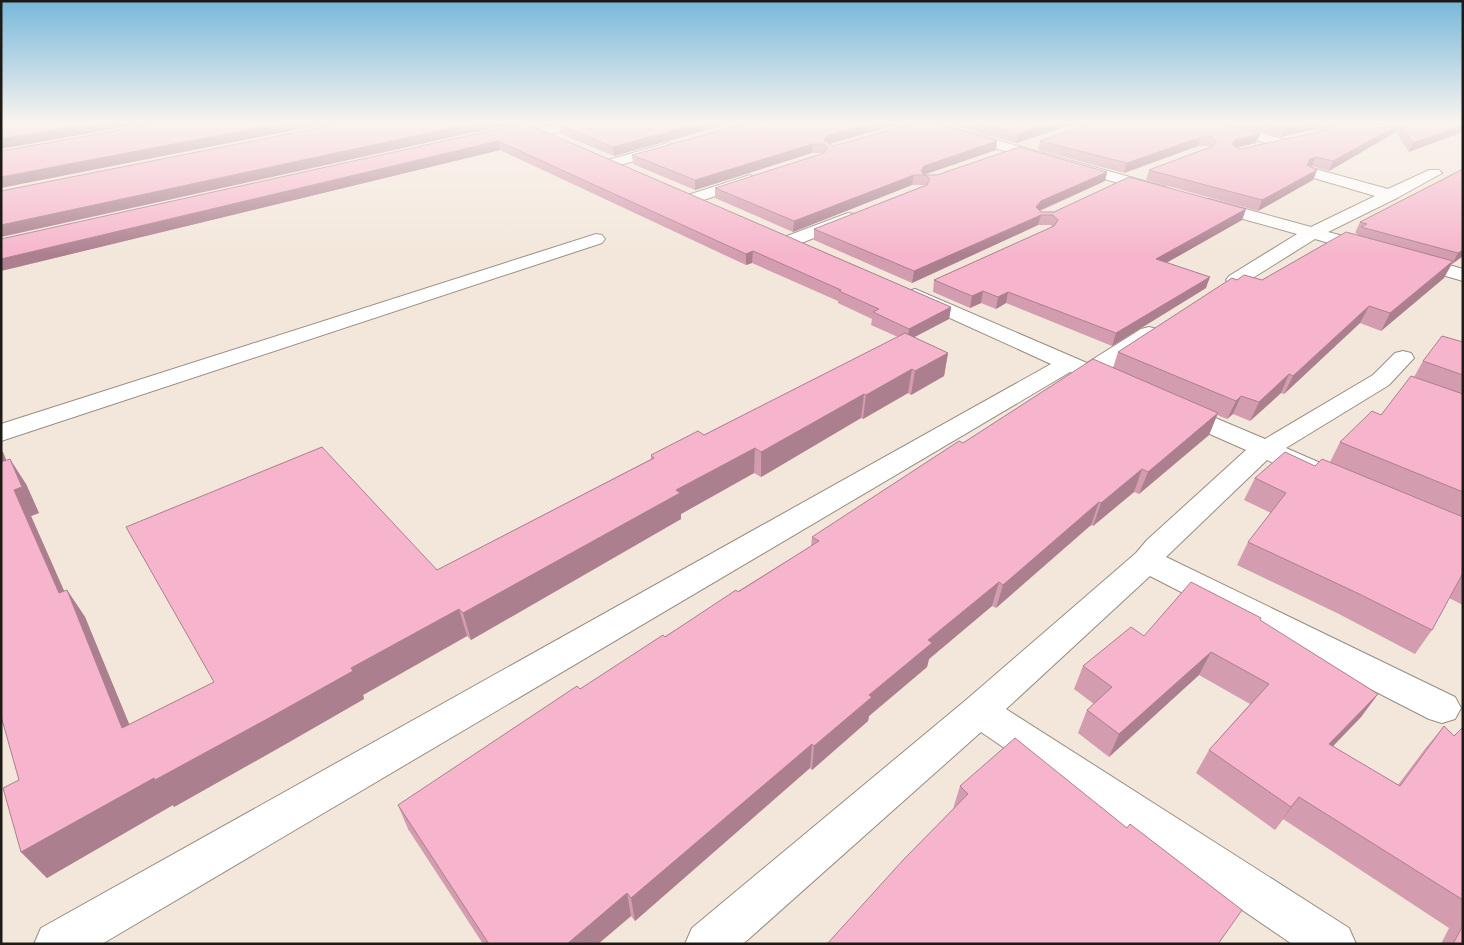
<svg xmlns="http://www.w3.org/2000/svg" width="1464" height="945" viewBox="0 0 1464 945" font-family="'Open Sans',sans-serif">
<rect width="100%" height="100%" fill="#f3e7db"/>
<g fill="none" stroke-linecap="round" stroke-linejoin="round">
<defs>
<g id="minor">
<path d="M565 123H589L587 126 542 136 535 132 537 129Z"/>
<path d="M914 123H935L1166 187 1168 190 1166 193H1154L916 126Z"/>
<path d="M1201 123H1223L1287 140 1289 143 1282 147 1203 126Z"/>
<path d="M668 143 673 144 675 147 673 150 613 167 606 163 608 160Z"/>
<path d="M1312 168 1388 189 1429 170H1439L1442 173 1397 198 1328 232 1377 245 1379 249 1377 253 1370 255 1315 239 1243 284H1229L1226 280 1229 276 1297 234 1203 208 1201 204 1203 200 1209 199 1311 227 1375 196 1307 176 1304 173 1307 170Z"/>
<path d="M750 175 758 180 756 183 694 203 686 198 688 195Z"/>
<path d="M848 213 854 214 857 218 854 222 799 244H787L784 240 787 236Z"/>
<path d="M596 234 602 235 605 239 602 243 1 441V424Z"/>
<path d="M1411 254 1463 269V281L1404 264 1402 260 1404 256Z"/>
<path d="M915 289 1087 363 1141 329 1149 327 1157 329 1160 334 1157 339 1097 377 1089 379 1070 372 102 944H34L41 928 1051 364 908 299 905 295 908 291Z"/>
<path d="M1403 351 1411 353 1414 358 1389 385 1286 448 1325 465 1329 471 1325 477C1305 482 1285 468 1267 460L1166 557 1455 697 1461 708 1455 719 1442 723 1429 719 1150 576 1006 709 1349 928 1356 944H1292L981 732 743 944H685L692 928 966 700 1136 553 1147 540 1246 450 1169 416 1165 411 1169 406 1178 403 1187 406 1265 439 1373 375 1395 353Z"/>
</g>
</defs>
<!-- minor casing -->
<use href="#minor" stroke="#988d82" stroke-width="2"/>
<!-- minor -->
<use href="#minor" fill="#fff" fill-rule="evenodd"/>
</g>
<!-- wall -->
<g fill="#d49caf">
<path d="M525 123 951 307 949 319 914 337 948 353 944 376 911 395 908 393 863 419 861 418 761 477 754 473 681 514V519L471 640 467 636 363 695 364 699 284 745 174 807 173 805 47 878 21 852 19 780 3 452 6 460 26 484 39 513 31 516 64 591 67 590 85 617 129 725 437 570 651 459V455L704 435 898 337 871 325 872 319 838 303V301L752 263 746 265 500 150 1 271Z"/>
<path d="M536 123H557L543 126Z"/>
<path d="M569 123H902L830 144 833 146 997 141 996 150 924 175 1107 172 1105 181 1040 211 1041 212 1246 209 1242 220 1166 263 1206 288 1112 346 1006 303 996 309 981 303 970 308 933 292 934 280 1052 227 1051 225H1038L912 283 814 240V229L925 185H912L793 232 715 198V188L823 154V153H812L695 190 633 164 632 155 743 124 742 123H732L614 156 561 134 560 125Z"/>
<path d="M942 123H1077L1016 143Z"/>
<path d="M1127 123 1256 143 1238 147 1240 149 1323 131 1319 128 1281 137 1230 123H1373L1375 127H1386L1387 123H1463L1409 152 1396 132 1329 171 1312 166 1311 167 1317 170 1313 180 1258 211 1146 180 1149 170 1210 147 1209 146H1198L1124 173 1038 150 1040 141Z"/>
<path d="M1463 169V256L1452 264 1444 278 1381 331 1360 323 1284 394 1281 393 1250 421 1233 414 1227 419 1217 415 1209 435 1139 494 1134 492 1093 526 1091 525 996 608 992 606 929 659 927 667 869 716 868 721 812 770 810 768 635 921 631 916 598 944H483L408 829 398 805 580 689 811 546 812 537 963 443 1113 368 1118 352 1237 280H1262L1357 235 1358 234 1355 233 1360 222Z"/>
<path d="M1463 342V605L1449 598 1432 630 1415 654 1339 614 1237 565 1248 542 1271 513 1244 500 1255 478 1315 466 1330 462 1340 442 1381 415 1414 377 1423 361Z"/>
<path d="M1260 621 1378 694 1361 717 1332 747 1398 785 1425 749 1444 726 1454 736 1463 727V944H1441L1449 928 1283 819 1275 830 1196 773 1209 750 1250 704 1199 675 1109 757 1078 733 1087 710 1094 704 1074 689 1083 666 1144 636Z"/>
<path d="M960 786 1218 944 953 809Z"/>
</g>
<!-- shaded-wall -->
<g fill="#ac7f8f">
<path d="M94 123H147L1 149V139Z"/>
<path d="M284 123H331L1 188V177Z"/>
<path d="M475 123H512L511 124 1 237V225Z"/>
<path d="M543 123H557L543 126Z"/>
<path d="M701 123H732L614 156 613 147Z"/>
<path d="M872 123H902L825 145 824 144 823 149 824 140 826 136Z"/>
<path d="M1052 123H1077L1016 143 1018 134Z"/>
<path d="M1307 123H1321L1319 128 1281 137 1284 128Z"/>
<path d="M1400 124 1396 132 1329 171 1333 161Z"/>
<path d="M1463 125V132L1409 152 1413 143Z"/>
<path d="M1260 134 1256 143 1231 149 1232 144 1235 140Z"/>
<path d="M1201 137 1198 146 1124 173 1127 163Z"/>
<path d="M498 141 500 150 1 271V259Z"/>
<path d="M997 141 996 150 922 175 921 171 924 166Z"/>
<path d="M813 144 812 153 695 190V180Z"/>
<path d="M1316 157 1312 166 1306 168 1307 165 1310 159Z"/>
<path d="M1317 170 1313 180 1258 211 1262 200Z"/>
<path d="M1107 172 1105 181 1038 211 1036 207 1041 201Z"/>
<path d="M914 175 912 185 793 232 794 221Z"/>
<path d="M1246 209 1242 220 1152 271 1156 259Z"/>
<path d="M1041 215 1038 225 912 283 914 271Z"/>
<path d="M1463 250V256L1452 264 1458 253Z"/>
<path d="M753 251 752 263 746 265V254Z"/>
<path d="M1453 261 1444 278 1381 331 1390 313Z"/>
<path d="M1210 277 1206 288 1112 346 1116 333Z"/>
<path d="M983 291 981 303 970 308 972 296Z"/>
<path d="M1008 292 1006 303 996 309 998 297Z"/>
<path d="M1369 306 1360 323 1284 394 1293 376Z"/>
<path d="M951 307 949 319 907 341 909 329Z"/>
<path d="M948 353 944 376 911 395 915 371Z"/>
<path d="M912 369 908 393 863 419 866 395Z"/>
<path d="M1289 374 1281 393 1250 421 1259 402Z"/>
<path d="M864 394 861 418 761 477V452Z"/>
<path d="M1241 396 1233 414 1227 419 1236 401Z"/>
<path d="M1218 413 1209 435 1139 494 1148 472Z"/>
<path d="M755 448 754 473 681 514V519L471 640 463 613 676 490Z"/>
<path d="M1 450 3 452 17 488 1 463Z"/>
<path d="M10 459 26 484 39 513 31 516 77 620 59 593 14 490Z"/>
<path d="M1142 469 1134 492 1093 526 1101 503Z"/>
<path d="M1099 502 1091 525 996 608 1003 585Z"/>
<path d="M999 582 992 606 929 659 927 667 869 716 868 721 812 770 814 746 928 640Z"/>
<path d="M67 590 85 617 142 755 122 728Z"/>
<path d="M459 609 467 636 363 695 364 699 284 745 174 807 173 805 47 878 21 852 351 668Z"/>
<path d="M1211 652 1199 675 1109 757 1119 734Z"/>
<path d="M1378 694 1361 717 1313 767 1329 744Z"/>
<path d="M812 744 810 768 635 921 631 898Z"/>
<path d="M1299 797 1275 830 1291 807Z"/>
<path d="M627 893 631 916 598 944H567Z"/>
</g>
<!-- building -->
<g fill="#f6b5cc" stroke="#ac7f8f">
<path d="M1 123H94L1 139Z"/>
<path d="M160 123H284L1 177V151Z"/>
<path d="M343 123H475L1 225V191Z"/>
<path d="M525 123 951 307 909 329 873 312 879 309 839 291 841 290 753 251 746 254 498 141 1 259V239Z"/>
<path d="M569 123H701L613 147 560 125Z"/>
<path d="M743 123H872L826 136 824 140 833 146 914 123H933L997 141 924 166 921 171 924 175H937L1019 147 1107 172 1041 201 1036 207 1041 212H1054L1129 177 1246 209 1156 259 1210 277 1116 333 1008 292 998 297 983 291 972 296 934 280 1054 226 1058 220 1053 215H1041L914 271 814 229 927 185 930 179 926 175H914L794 221 715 188 824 153 827 148 824 144H813L695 180 632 155 743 124Z"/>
<path d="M976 123H1052L1018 134Z"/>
<path d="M1092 123H1219L1260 134 1235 140 1232 144 1240 149 1328 130 1331 125 1328 123H1373L1375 127 1388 128 1389 123H1463V125L1413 143 1400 124 1333 161 1316 157 1310 159 1307 165 1317 170 1262 200 1149 170 1213 146 1216 141 1212 137H1201L1127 163 1040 141Z"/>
<path d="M1265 123H1307L1284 128Z"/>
<path d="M1463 169V250L1458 253 1361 227 1367 224 1360 222Z"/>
<path d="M1346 232 1453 261 1390 313 1369 306 1293 376 1289 374 1259 402 1241 396 1236 401 1118 352 1232 278 1237 280 1244 275 1262 280Z"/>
<path d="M905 333 948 353 915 371 912 369 866 395 864 394 761 452 755 448 676 490 680 493 463 613 459 609 351 668 353 671 269 718 155 780 154 778 21 852 3 788 19 780 1 716V462L10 459 22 487 14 490 59 593 67 590 122 728 214 682 126 527 322 447 437 570 654 458 651 455 698 431 704 435Z"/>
<path d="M1442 336 1463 342V375L1423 361Z"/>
<path d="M1093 359 1218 413 1148 472 1142 469 1101 503 1099 502 1003 585 999 582 928 640 932 643 869 695 872 697 814 746 812 744 631 898 627 893 567 944H489L398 805 577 686 580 689 663 635 665 637 736 590 738 592 819 541 812 537 959 441 963 443Z"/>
<path d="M1411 376 1463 394V492L1340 442 1372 411 1381 415Z"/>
<path d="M1285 452 1315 466 1322 459 1463 517V573L1432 630 1353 591 1248 542 1286 493 1255 478Z"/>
<path d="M1191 582 1261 618 1260 620 1378 694 1329 744 1400 786 1444 726 1454 736 1463 727V900L1299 797 1291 807 1209 750 1269 684 1211 652 1119 734 1087 710 1112 687 1083 666 1131 627 1144 636Z"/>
<path d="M1015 738 1127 828 1130 824 1242 910 1218 944H827L904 859 968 794 960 786Z"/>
<path d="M1463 925V944H1453Z"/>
</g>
<!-- sky -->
<linearGradient id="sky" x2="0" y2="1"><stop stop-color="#76b8da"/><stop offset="0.48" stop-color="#faf4ef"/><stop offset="1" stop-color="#faf4ef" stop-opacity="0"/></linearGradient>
<rect width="1464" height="255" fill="url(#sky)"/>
<!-- border -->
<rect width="1464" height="945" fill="none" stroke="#1e1a16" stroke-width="5"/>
</svg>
